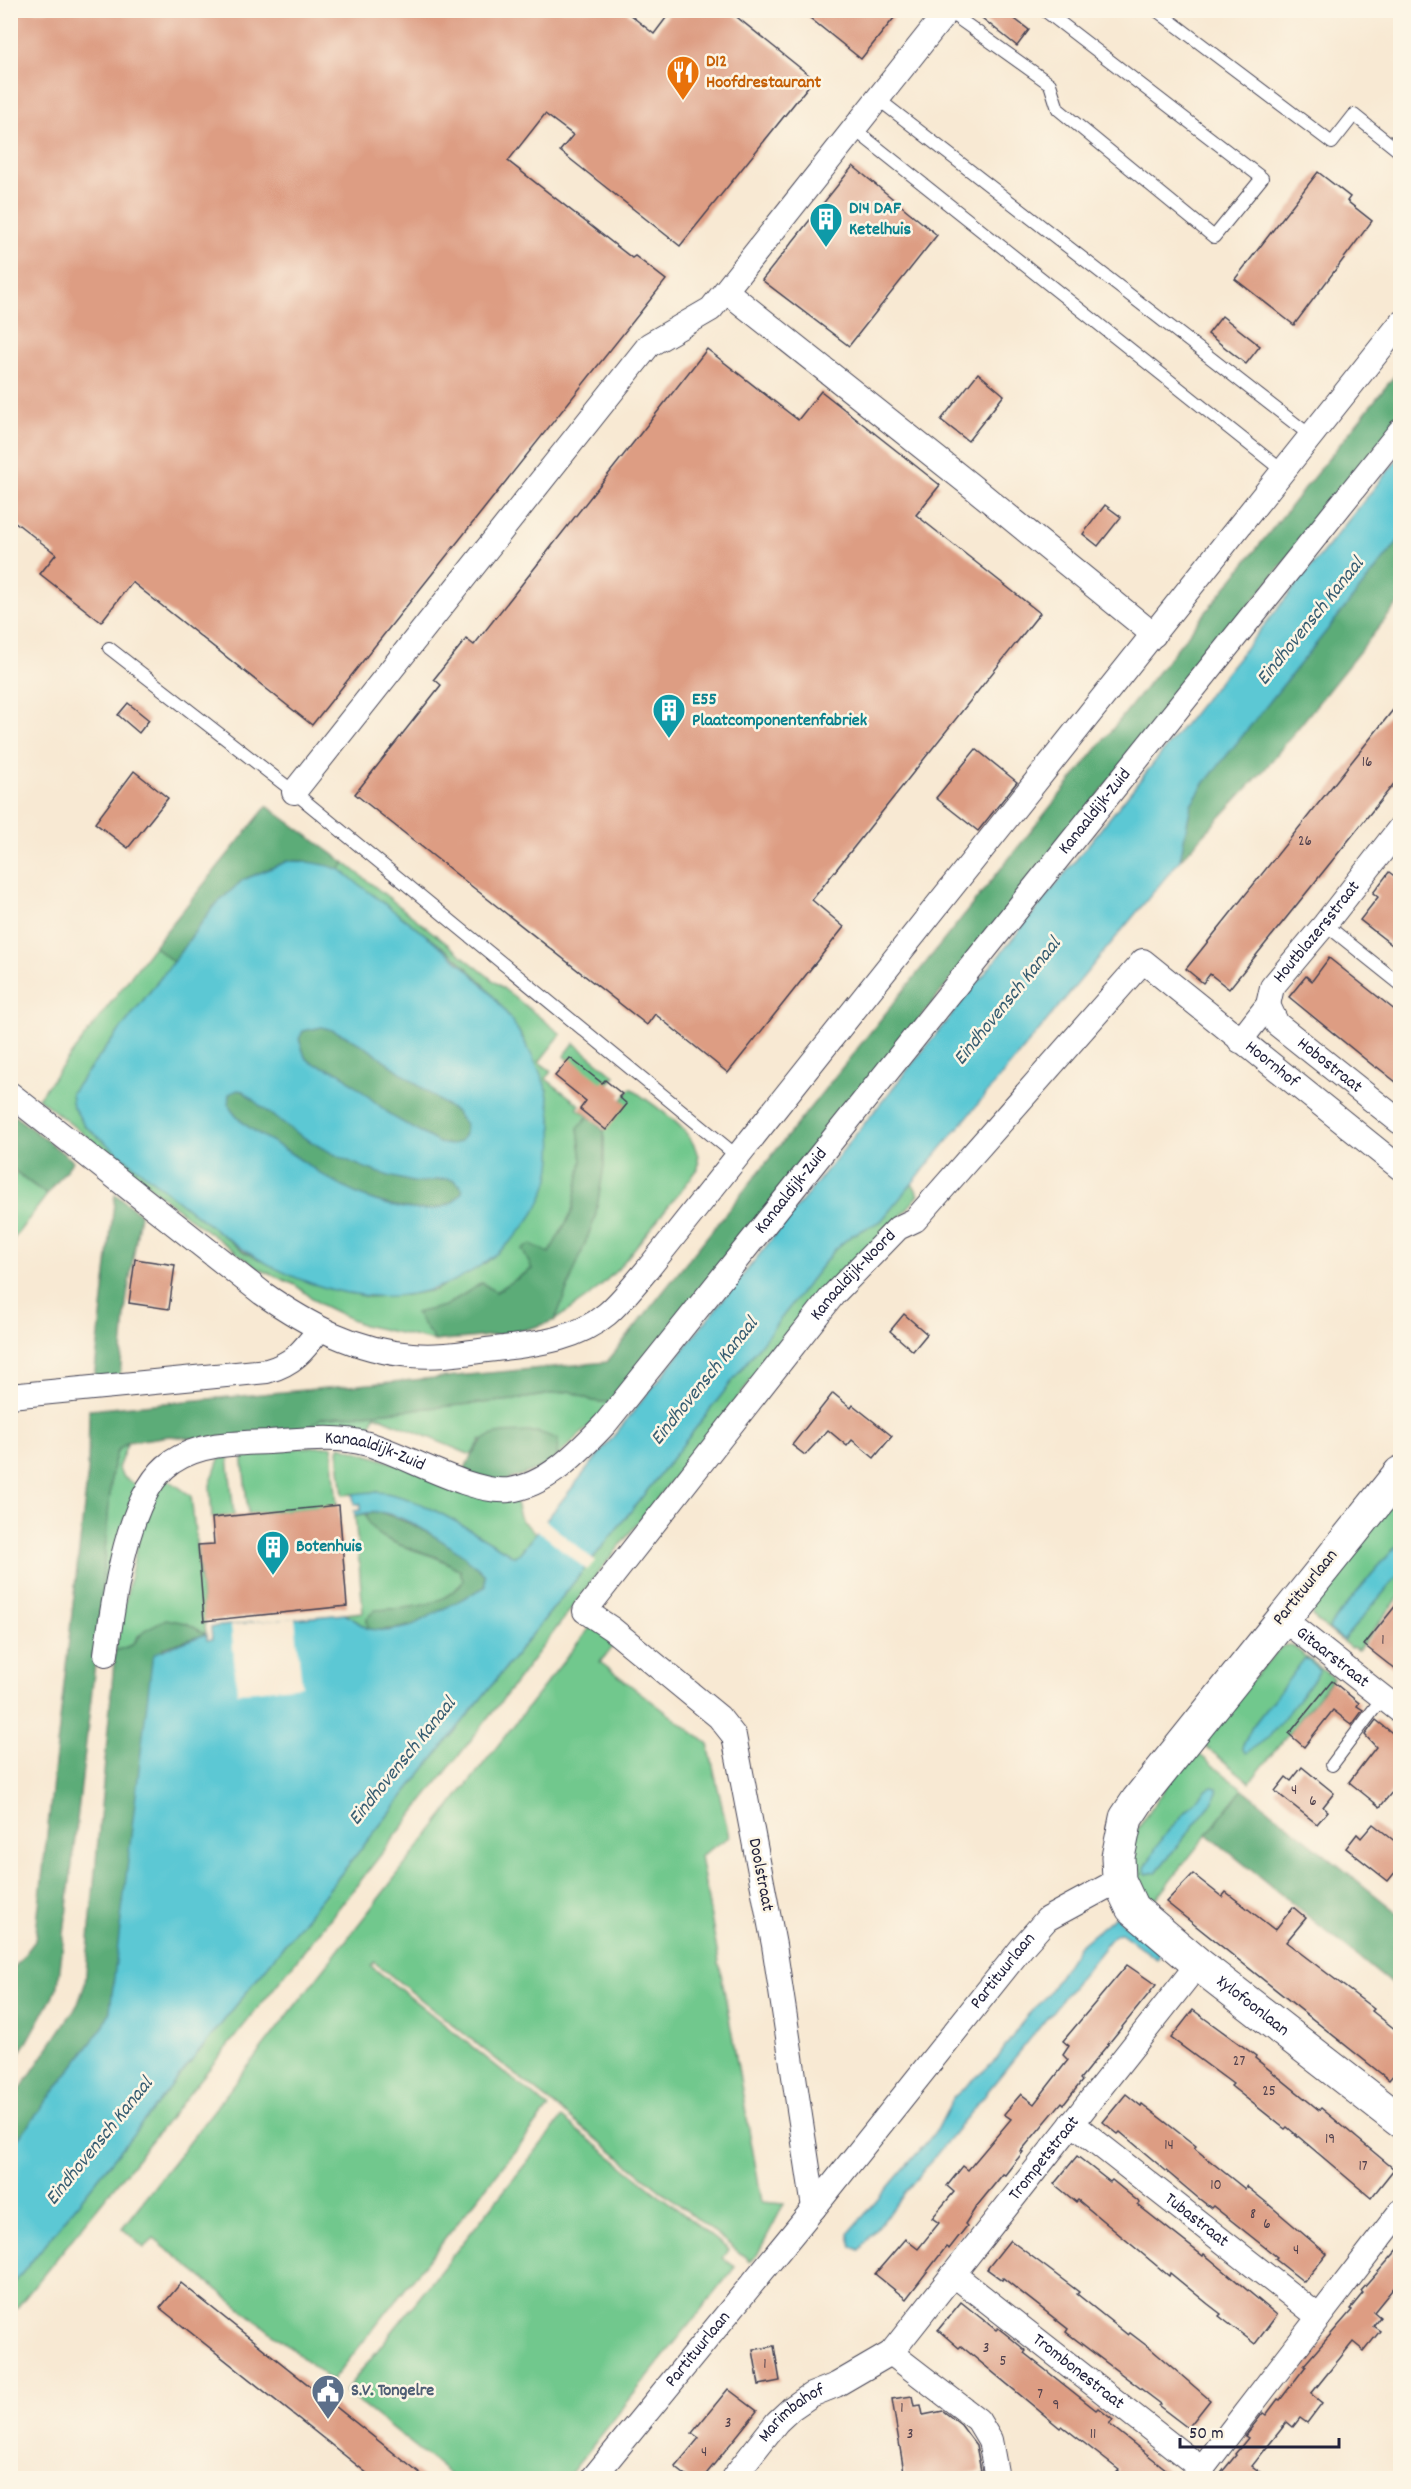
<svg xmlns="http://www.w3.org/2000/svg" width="1411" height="2489" viewBox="0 0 1411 2489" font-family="Dekko,sans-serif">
<rect width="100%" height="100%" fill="#fcf5e5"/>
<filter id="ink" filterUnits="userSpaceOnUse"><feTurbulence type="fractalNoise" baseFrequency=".0167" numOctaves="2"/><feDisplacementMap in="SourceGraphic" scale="12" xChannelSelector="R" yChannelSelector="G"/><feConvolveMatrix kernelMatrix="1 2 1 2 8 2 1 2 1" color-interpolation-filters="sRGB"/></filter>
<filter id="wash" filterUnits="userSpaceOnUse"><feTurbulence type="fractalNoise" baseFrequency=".008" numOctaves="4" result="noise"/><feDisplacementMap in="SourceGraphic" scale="24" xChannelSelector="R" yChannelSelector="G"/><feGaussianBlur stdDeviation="1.35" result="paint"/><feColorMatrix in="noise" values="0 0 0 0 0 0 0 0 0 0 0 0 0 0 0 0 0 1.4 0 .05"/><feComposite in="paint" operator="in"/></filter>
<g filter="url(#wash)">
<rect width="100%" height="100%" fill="#f8e9d3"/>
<!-- green -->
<g fill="#71c88d" stroke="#4a7564" stroke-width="1.5" fill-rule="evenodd">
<path d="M345 863 561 1034 539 1062 551 1071 546 1079 580 1105 577 1108 588 1116 578 1128 582 1161 572 1212 549 1253 532 1269 495 1292 482 1283 445 1306 416 1313 435 1341 363 1325 320 1304 295 1285 259 1269 188 1217 38 1098 154 946 173 962 71 1093 85 1126 193 1212 244 1252 310 1283 368 1297 407 1295 435 1290 487 1262 519 1231 551 1137 547 1090 522 1036 482 982 457 958 339 870Z"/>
<path d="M574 1043 615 1076 604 1088 564 1056Z"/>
<path d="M631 1088C656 1108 704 1133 698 1169L618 1269 592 1294 555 1320 595 1218 604 1166V1131L625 1103 622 1100Z"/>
<path d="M16 1173 47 1195 11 1242 10 1181Z"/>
<path d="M912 1183 919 1195 895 1223 824 1289 602 1568 500 1703 361 1880 11 2315V2287L650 1487 834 1250 852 1235 881 1221Z"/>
<path d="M571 1391 593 1401 613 1403 557 1457 481 1440 471 1455 375 1415 367 1434 304 1432 321 1418 513 1400Z"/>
<path d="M128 1442 118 1468C122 1479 132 1483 142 1487L96 1655 112 1469 117 1451Z"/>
<path d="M332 1446 337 1506 248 1514 242 1452Z"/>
<path d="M340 1446 511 1500 516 1503 521 1520 536 1533 519 1554 514 1556 445 1516 377 1492 343 1495 338 1450Z"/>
<path d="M228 1456 234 1515 212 1518 210 1485 219 1459Z"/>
<path d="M166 1478 191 1496 206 1634 186 1623 139 1635 132 1645 115 1651 143 1516Z"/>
<path d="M1400 1485V1542L1372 1574 1329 1628 1343 1640 1400 1573V1596L1358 1650 1353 1647 1351 1648 1317 1621 1313 1616V1608Z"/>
<path d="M366 1514C369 1542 417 1549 439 1559 446 1562 453 1566 460 1570L464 1581C443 1609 398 1611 367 1618L368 1629 345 1614 363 1612 355 1515Z"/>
<path d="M594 1622 617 1642 600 1662 708 1744 729 1837 700 1856 762 2202 784 2204 757 2255 750 2261 374 1962 371 1966 549 2108 332 2381 154 2239 144 2248 122 2228Z"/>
<path d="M1287 1645 1294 1647 1333 1678 1250 1782 1197 1740 1281 1647ZM1306 1658 1317 1675 1242 1748 1252 1727Z"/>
<path d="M1191 1748 1243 1789 1148 1909 1130 1875 1129 1842ZM1206 1790 1211 1804 1156 1872 1146 1874 1162 1838Z"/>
<path d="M562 2118 729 2250 723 2258 735 2267 567 2478H455L345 2391Z"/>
</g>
<!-- forest -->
<g fill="#5cac78" stroke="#3f675a" stroke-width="1.5">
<path d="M1400 369V417L613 1403 593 1401 570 1391 513 1400 321 1418 304 1432 196 1439 170 1436 128 1442 117 1451 112 1469 96 1655 58 1986 29 2039 11 2066V1972L35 1941 88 1471 89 1410 607 1362Z"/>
<path d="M1400 539V601L1265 769 1180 860 1191 804 1203 785Z"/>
<path d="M267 806 345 863 339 870 305 861H288L243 880 213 907 173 962 154 946Z"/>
<path d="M322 1027C365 1037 415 1087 455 1111L465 1124V1134L461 1141 451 1145 439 1143 393 1117 340 1073 312 1063 305 1057 299 1039 303 1031Z"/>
<path d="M238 1090 243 1091C291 1135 350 1169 413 1182 431 1185 453 1169 463 1190 446 1222 390 1207 362 1196 334 1185 309 1165 284 1149 267 1138 244 1128 232 1111 228 1106 228 1100 229 1094Z"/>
<path d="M10 1112 73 1161 47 1195 11 1168Z"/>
<path d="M588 1116 604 1131V1166L595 1218 555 1320C517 1336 475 1337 435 1341L415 1313 445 1306 482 1283 496 1292 532 1269 522 1249 531 1244 549 1253 572 1212 582 1161 578 1128Z"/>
<path d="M115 1194 140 1214 126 1303 120 1377 94 1379Z"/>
<path d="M538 1432 558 1439 557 1457 550 1465 502 1482 463 1473C482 1428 493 1433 538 1432Z"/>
<path d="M379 1512C417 1524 457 1545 485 1575V1587C446 1609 414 1635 368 1629L367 1618 375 1610C406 1608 444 1608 463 1581L460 1570C453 1566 446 1562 439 1558 417 1549 369 1542 366 1514Z"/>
<path d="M166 1619 186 1623 206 1634 163 1648 110 2011 103 2027 11 2148V2103L78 2004 85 1984 115 1651 132 1645 146 1629Z"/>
<path d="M1243 1789 1400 1915V1991L1207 1834Z"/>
</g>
<!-- water -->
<g fill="#5cc8d4" stroke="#3f7588" stroke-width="1.5" fill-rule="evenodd">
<path d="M1400 456V539L1203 785 1191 804 1180 860 881 1221 852 1235 834 1250 650 1487 11 2287V2148L103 2027 110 2011 152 1660 155 1653 206 1634 207 1640 212 1639 211 1627 345 1614 368 1629 387 1631 409 1627 485 1587V1575C465 1554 407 1514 378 1512 371 1512 362 1514 355 1515L354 1511 361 1510V1504H354L353 1494C360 1493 368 1492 376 1492 418 1494 478 1535 514 1556L519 1554Z"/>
<path d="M288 861C304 861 322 863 338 869 345 872 352 879 358 884 375 896 391 909 407 921 461 961 501 993 531 1054 537 1066 544 1079 547 1092 553 1120 556 1161 546 1188 537 1212 520 1234 501 1250 444 1299 381 1308 310 1283 258 1265 215 1230 172 1196 143 1173 114 1149 85 1126L73 1107 71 1093 173 962 213 907 243 880ZM322 1027C365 1037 415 1087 455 1111L465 1124V1134L461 1141 451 1145 439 1143 393 1117 340 1073 312 1063 305 1057 299 1039 303 1031ZM238 1090 243 1091C291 1135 350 1169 413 1182 431 1185 453 1169 463 1190 447 1223 389 1207 362 1196 334 1185 309 1165 284 1149 267 1138 244 1128 232 1111 228 1106 228 1100 229 1094Z"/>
<path d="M1400 1542V1573L1343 1640 1329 1629 1331 1624 1372 1574Z"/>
<path d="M1305 1658 1320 1670 1317 1675 1269 1737 1246 1753 1242 1748 1252 1727Z"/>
<path d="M1212 1787 1217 1788 1218 1793 1211 1804 1156 1872 1146 1874 1145 1868 1162 1838 1206 1790Z"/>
<path d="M1115 1916 1161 1954 1157 1959 1121 1933 1115 1934 859 2250 852 2247 849 2233 937 2130 954 2097 997 2059 1025 2018 1047 1995 1078 1947Z"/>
</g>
<!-- pier -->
<g fill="#f8e9d3">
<path d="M544 1519 595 1561 587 1570 536 1529Z"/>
<path d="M295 1618 302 1686 237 1693 231 1625Z"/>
</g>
<g id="blocks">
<!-- building -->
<g fill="#dd9d83">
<path d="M624 10 654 34 672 10H728L814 79 680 246 560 151 573 135 545 114 508 161 632 258 635 256 666 280 312 725 132 582 101 622 40 574 56 554 10 518V11Z"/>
<path d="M800 10H885L894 18 861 59Z"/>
<path d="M972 10H1003L1029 30 1017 46Z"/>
<path d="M853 166 937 235 849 346 762 280Z"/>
<path d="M1318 172 1350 197 1347 201 1372 221 1294 325 1235 279Z"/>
<path d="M1222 316 1260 346 1246 364 1208 334Z"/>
<path d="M707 349 798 420 821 391 940 485 916 515 1040 613 812 900 844 927 728 1073 655 1014 647 1025 355 794 441 685 434 679 466 639 474 645Z"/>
<path d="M978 373 1004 395 968 441 941 420Z"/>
<path d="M1105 505 1121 517 1098 546 1083 534Z"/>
<path d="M1401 700V775L1229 989 1210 974 1203 983 1186 969Z"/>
<path d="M128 703 149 720 139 733 118 715Z"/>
<path d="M976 749 1017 782 978 831 936 798Z"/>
<path d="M134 771 168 798 128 848 95 823Z"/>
<path d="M1389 872 1401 881V952L1360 920 1378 897 1373 893Z"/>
<path d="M1329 958 1401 1015V1086L1377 1067 1376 1068 1289 997 1306 976 1312 981Z"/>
<path d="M570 1058 602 1083 605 1080 622 1094 619 1097 627 1104 606 1130 580 1109 586 1101 555 1076Z"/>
<path d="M135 1259 175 1265 169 1309 129 1303Z"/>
<path d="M904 1314 927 1334 913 1351 890 1331Z"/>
<path d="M833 1393 851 1408 853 1405 892 1436 874 1458 852 1440 847 1446 828 1430 805 1455 792 1445Z"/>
<path d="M339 1505 347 1606 204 1621 198 1545 214 1544 212 1518Z"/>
<path d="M1401 1599V1674L1364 1645Z"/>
<path d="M1332 1681 1359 1703 1357 1706 1363 1710 1352 1725 1333 1710 1304 1747 1289 1734Z"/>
<path d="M1376 1720 1401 1740V1781L1380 1807 1349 1782 1376 1747 1365 1735Z"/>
<path d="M1302 1767 1334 1793 1323 1807 1328 1811 1317 1824 1275 1791 1286 1777 1291 1781Z"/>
<path d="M1373 1824 1401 1846V1865L1388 1881 1346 1848 1357 1834 1361 1838Z"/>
<path d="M1193 1874 1222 1897 1226 1892 1275 1930 1293 1907 1306 1918 1286 1942 1374 2009 1372 2011 1401 2034V2066L1389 2080 1166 1902Z"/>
<path d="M1127 1965 1156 1985 1080 2079 1082 2081 1064 2104 1062 2102 1021 2151 1023 2152 1005 2175 1003 2174 976 2207 965 2224 967 2226 949 2249 946 2247 906 2299 875 2274 905 2239 918 2249 939 2223 932 2218 954 2192 947 2186 963 2166 968 2170 1011 2119 1004 2114 1021 2094 1034 2104 1068 2060 1063 2055 1069 2046 1063 2041Z"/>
<path d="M1193 2010 1256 2056 1255 2058 1319 2110 1321 2108 1394 2169 1371 2198 1287 2127 1285 2129 1231 2086 1233 2084 1171 2038Z"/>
<path d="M1126 2094 1141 2106 1142 2104 1196 2146 1194 2148 1245 2189 1246 2186 1267 2203 1327 2254 1304 2282 1275 2259 1277 2257 1213 2206 1211 2208 1197 2197 1120 2132 1118 2134 1103 2122Z"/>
<path d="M1077 2156 1110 2182 1112 2180 1140 2203 1138 2205 1203 2256 1204 2254 1277 2315 1255 2344 1219 2316 1221 2314 1208 2304 1170 2273 1169 2276 1078 2200 1076 2202 1054 2184Z"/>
<path d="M1010 2240 1079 2292 1077 2294 1128 2335 1130 2333 1151 2349 1210 2400 1188 2428 1159 2406 1161 2404 1066 2332 1068 2329 1003 2278 1002 2280 987 2269Z"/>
<path d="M1401 2246V2279L1374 2312 1380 2317 1373 2326 1380 2331 1364 2351 1353 2342 1311 2394 1322 2403 1307 2423 1300 2418 1293 2427 1287 2422 1252 2466 1268 2478H1217L1236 2455 1235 2454 1248 2438 1245 2436 1263 2413 1266 2415 1278 2399 1280 2400 1306 2366 1304 2365 1352 2310 1350 2309 1363 2293 1361 2291Z"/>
<path d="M181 2283 425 2478H373L160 2308Z"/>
<path d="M961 2302 996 2330 998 2328 1012 2339 1026 2351 1024 2353 1096 2410 1098 2408 1113 2420 1109 2424 1177 2478H1112L1119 2470 1062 2426 1060 2428 961 2346 959 2348 938 2330Z"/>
<path d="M774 2346 780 2381 759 2385 753 2350Z"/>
<path d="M728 2389 757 2411 703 2478H689L675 2467 699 2438 692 2433Z"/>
<path d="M912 2396 914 2406 921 2405 923 2415 943 2411 961 2425 976 2445 981 2471 941 2478H905L892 2399Z"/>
</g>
</g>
</g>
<g filter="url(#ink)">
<use href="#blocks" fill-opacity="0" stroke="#424052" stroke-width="1.5"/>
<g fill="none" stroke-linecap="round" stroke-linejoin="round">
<defs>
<g id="lane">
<path d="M1156 10 1332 143 1354 115 1400 152"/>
<path d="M948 11 1050 84 1058 109 1214 237 1262 178 1044 10"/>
<path d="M878 99 1311 436"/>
<path d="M854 129 1284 472"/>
<path d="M109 648 294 792 737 1156"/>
<path d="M1325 924 1400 984"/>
<path d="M1332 1765 1383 1697"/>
</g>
<g id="street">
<path d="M726 291 969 484 1154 635"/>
<path d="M294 792 649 345 711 309 948 10"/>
<path id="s1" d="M1268 1005 1277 1024 1400 1122"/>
<path id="s2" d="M1240 1041 1268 1005 1272 987 1325 924 1400 828"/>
<path d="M10 1094 262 1293C308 1325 356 1351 412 1355 442 1358 474 1351 504 1348 541 1343 577 1339 607 1314 622 1301 634 1285 647 1270L1400 324"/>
<path d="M10 1396 267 1371C293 1364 303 1351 319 1330"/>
<path id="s3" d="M1282 1618 1400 1711"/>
<path id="s4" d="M106 1654C113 1603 127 1491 172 1462 200 1443 236 1443 269 1442 301 1440 336 1435 368 1444 406 1455 471 1494 509 1490 548 1485 579 1451 605 1424L1400 431"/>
<path id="s5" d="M1072 2123 1319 2317"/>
<path id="s6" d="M814 2208 774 1945 734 1736 719 1717 612 1629 585 1611 833 1295 898 1228 915 1220 1143 961 1400 1168"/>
<path id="s7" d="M953 2274 1203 2470"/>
<path d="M891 2353 978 2420 990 2440 997 2478"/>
<path id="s8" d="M593 2478 814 2208 1024 1945 1047 1919 1119 1880"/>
<path id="s9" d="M733 2478 777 2422 792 2408 811 2395 836 2385 891 2353 1198 1964"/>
<path d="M1195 2478 1400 2212"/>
</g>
<g id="secondary">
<path id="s10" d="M1400 1473 1138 1800 1126 1818 1118 1857 1119 1880 1132 1908 1198 1964 1400 2121"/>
</g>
</defs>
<!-- lane casing -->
<use href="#lane" stroke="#424052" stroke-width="14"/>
<!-- street casing -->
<use href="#street" stroke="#424052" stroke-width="26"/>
<!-- secondary casing -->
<use href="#secondary" stroke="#424052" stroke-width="35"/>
<!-- lane -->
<use href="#lane" stroke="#fff" stroke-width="12"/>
<!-- street -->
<use href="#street" stroke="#fff" stroke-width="24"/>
<!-- secondary -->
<use href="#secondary" stroke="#fff" stroke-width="33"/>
</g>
</g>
<!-- icons -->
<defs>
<symbol id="restaurant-pin" viewBox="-11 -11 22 30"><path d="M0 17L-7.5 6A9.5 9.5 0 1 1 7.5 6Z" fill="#e8710a" stroke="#fcf5e5"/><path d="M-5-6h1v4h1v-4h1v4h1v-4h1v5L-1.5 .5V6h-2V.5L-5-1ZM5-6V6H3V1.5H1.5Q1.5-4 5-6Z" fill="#fff"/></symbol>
<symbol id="building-pin" viewBox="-11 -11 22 30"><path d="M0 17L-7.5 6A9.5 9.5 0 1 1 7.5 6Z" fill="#0f9aa8" stroke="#fcf5e5"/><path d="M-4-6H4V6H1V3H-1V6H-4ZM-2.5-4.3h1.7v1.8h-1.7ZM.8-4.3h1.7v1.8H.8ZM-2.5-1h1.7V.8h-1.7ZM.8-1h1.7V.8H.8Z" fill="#fff"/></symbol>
<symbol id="civic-pin" viewBox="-11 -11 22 30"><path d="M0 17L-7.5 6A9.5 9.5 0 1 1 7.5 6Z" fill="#5c6f8a" stroke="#fcf5e5"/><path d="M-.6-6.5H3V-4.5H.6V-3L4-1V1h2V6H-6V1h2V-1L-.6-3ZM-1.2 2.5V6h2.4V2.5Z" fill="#fff"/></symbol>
</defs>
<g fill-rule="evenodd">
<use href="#restaurant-pin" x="664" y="53" width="38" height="52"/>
<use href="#building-pin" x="807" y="200" width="38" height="52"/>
<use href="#building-pin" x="650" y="691" width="38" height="52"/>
<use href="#building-pin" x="254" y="1528" width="38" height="52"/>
<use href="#civic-pin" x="309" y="2372" width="38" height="52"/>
</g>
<g text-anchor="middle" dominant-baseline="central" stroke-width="5" stroke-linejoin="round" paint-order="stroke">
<!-- number labels -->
<g font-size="15" fill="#51414d">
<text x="1367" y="763">16</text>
<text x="1305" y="842">26</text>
<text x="1383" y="1641">1</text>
<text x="1294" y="1791">4</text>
<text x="1313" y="1802">6</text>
<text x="1239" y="2062">27</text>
<text x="1269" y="2092">25</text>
<text x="1330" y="2140">19</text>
<text x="1169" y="2146">14</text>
<text x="1363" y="2167">17</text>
<text x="1216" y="2186">10</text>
<text x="1253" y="2215">8</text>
<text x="1267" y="2225">6</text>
<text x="1296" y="2251">4</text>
<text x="986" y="2349">3</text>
<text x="1003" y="2362">5</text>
<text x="765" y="2365">1</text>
<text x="1040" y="2395">7</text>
<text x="1056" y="2406">9</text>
<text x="902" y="2409">1</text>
<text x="728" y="2424">3</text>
<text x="910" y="2435">3</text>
<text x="1093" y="2435">11</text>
<text x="704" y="2453">4</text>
</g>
<!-- food labels -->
<g font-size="18" font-weight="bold" fill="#c56008" stroke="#fcf5e5" text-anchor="start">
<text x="706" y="62">D12<tspan x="706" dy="21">Hoofdrestaurant</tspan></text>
</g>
<!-- culture labels -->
<g font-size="18" font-weight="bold" fill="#0d838f" stroke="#fcf5e5" text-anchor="start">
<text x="849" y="209">D14 DAF<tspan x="849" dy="21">Ketelhuis</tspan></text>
<text x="692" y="700">E55<tspan x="692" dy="21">Plaatcomponentenfabriek</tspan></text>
<text x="296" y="1547">Botenhuis</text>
</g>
<!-- street labels -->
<g font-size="18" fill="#22223b" stroke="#fcf5e5">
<text stroke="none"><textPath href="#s4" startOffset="1460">Kanaaldijk-Zuid</textPath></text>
<text stroke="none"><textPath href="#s2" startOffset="135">Houtblazersstraat</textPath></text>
<text stroke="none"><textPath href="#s6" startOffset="1698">Hoornhof</textPath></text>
<text stroke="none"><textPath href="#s1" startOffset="88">Hobostraat</textPath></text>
<text stroke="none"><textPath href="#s4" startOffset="974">Kanaaldijk-Zuid</textPath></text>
<text stroke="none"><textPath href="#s6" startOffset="1104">Kanaaldijk-Noord</textPath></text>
<text stroke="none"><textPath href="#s4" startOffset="416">Kanaaldijk-Zuid</textPath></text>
<text transform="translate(1306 1588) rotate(-51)">Partituurlaan</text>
<text stroke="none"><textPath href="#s3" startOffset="64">Gitaarstraat</textPath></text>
<text transform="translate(760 1875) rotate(79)">Doolstraat</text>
<text stroke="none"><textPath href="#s8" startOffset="652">Partituurlaan</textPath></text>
<text stroke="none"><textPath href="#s10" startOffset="690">Xylofoonlaan</textPath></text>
<text stroke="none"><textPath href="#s9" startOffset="453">Trompetstraat</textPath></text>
<text stroke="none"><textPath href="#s5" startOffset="158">Tubastraat</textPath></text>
<text stroke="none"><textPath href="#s8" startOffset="166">Partituurlaan</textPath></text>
<text stroke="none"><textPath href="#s7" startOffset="159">Trombonestraat</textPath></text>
<text stroke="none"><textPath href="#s9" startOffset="88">Marimbahof</textPath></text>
</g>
<!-- service labels -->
<g font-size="18" font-weight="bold" fill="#4e5e75" stroke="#fcf5e5" text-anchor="start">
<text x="351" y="2391">S.V. Tongelre</text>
</g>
<!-- water labels -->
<g font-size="20" font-style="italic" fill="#365c71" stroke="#fcf5e5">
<text transform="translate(1311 622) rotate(-51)">Eindhovensch Kanaal</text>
<text transform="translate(1008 1002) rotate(-51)">Eindhovensch Kanaal</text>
<text transform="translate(705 1382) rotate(-51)">Eindhovensch Kanaal</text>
<text transform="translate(403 1762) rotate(-51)">Eindhovensch Kanaal</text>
<text transform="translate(100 2142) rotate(-51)">Eindhovensch Kanaal</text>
</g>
</g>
<!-- margin -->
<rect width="1411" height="2489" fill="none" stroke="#fcf5e5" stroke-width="36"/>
<!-- scale -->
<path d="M1180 2438v9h159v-9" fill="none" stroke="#22223b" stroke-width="3"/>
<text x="1189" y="2438" font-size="18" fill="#22223b" stroke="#fcf5e5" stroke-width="4.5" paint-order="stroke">50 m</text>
</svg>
